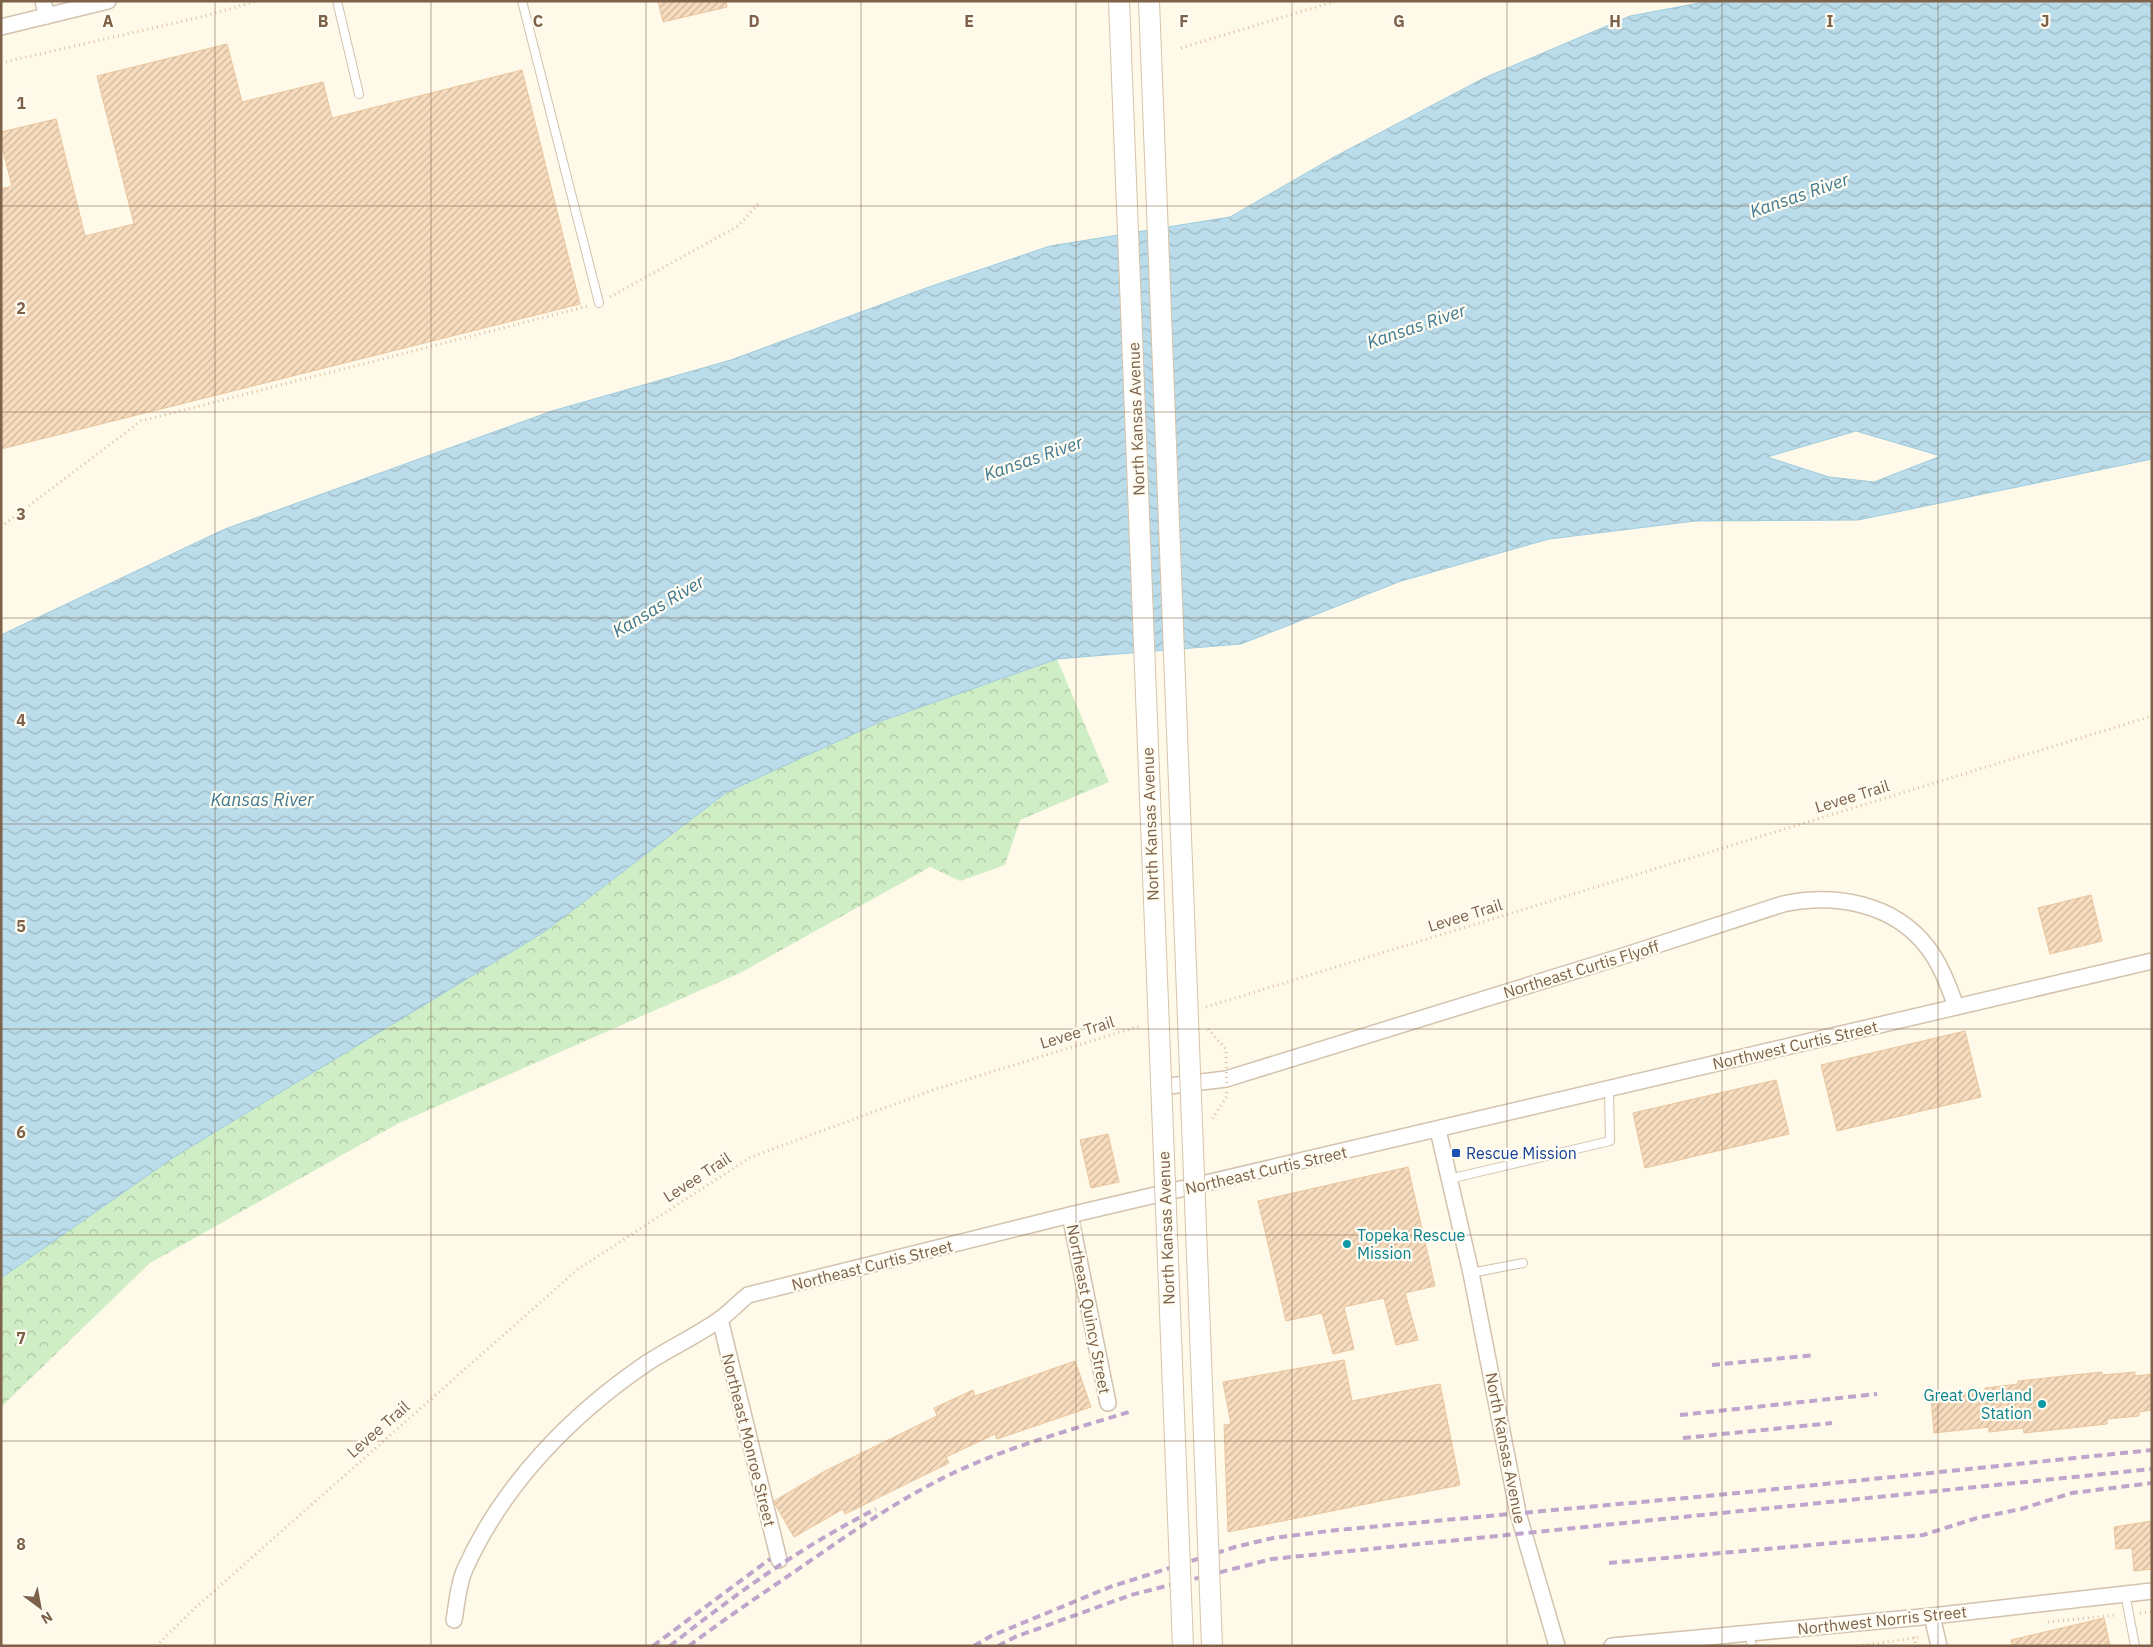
<svg xmlns="http://www.w3.org/2000/svg" width="2153" height="1647" viewBox="0 0 2153 1647" font-family="'IBM Plex Sans',sans-serif">
<defs>
<pattern id="forest-crowns" width="20" height="18" patternUnits="userSpaceOnUse" patternTransform="scale(1.25)"><rect width="20" height="18" fill="#d0eec5"/><path d="M2 6a3 3 0 1 1 6 0M12 15a3 3 0 1 1 6 0" fill="none" stroke="#aec4a2"/></pattern>
<pattern id="water-waves" width="16" height="10" patternUnits="userSpaceOnUse" patternTransform="scale(1.25)"><rect width="16" height="10" fill="#bbddeb"/><path d="M0 5q4-4 8 0t8 0" fill="none" stroke="#9db7c0"/></pattern>
<pattern id="building-hatch" width="6" height="6" patternUnits="userSpaceOnUse" patternTransform="scale(1.25)"><rect width="6" height="6" fill="#f7dcbe"/><path d="M-1 1l2-2M0 6l6-6M5 7l2-2" fill="none" stroke="#cdb69c"/></pattern>
</defs>
<rect width="100%" height="100%" fill="#fef9e9"/>
<!-- forest -->
<path fill="url(#forest-crowns)" d="M1057 659 1109 782 1020 820 1005 865 960 881 930 867 742 972 399 1123 150 1263 1 1407V1278L174 1157 544 932 727 792 884 720Z"/>
<!-- water -->
<path fill="url(#water-waves)" stroke="#a0ccde" fill-rule="evenodd" d="M1710 1H2152V459L1858 520 1695 521 1549 539 1401 581 1241 644 1057 659 884 720 727 792 544 932 174 1157 1 1278V635L225 529 552 411 731 360 926 288 1050 246 1230 217 1334 157 1484 78 1630 16ZM1856 431 1941 456 1874 482 1829 477 1767 457Z"/>
<!-- building -->
<g fill="url(#building-hatch)" stroke="#ebc59d">
<path d="M658 1H726L727 7 663 22Z"/>
<path d="M227 44 242 102 323 82 332 118 522 70 580 304 1 449V189L12 186 1 143V132L56 119 85 236 134 224 97 76Z"/>
<path d="M2091 895 2102 941 2050 954 2038 908Z"/>
<path d="M1965 1031 1981 1097 1837 1131 1821 1065Z"/>
<path d="M1776 1080 1789 1134 1645 1168 1633 1113Z"/>
<path d="M1108 1134 1119 1182 1091 1188 1080 1140Z"/>
<path d="M1408 1167 1435 1286 1405 1293 1418 1340 1396 1345 1384 1298 1344 1307 1354 1349 1333 1354 1322 1313 1286 1321 1258 1201Z"/>
<path d="M1344 1360 1352 1401 1440 1384 1460 1485 1228 1532 1224 1425 1231 1424 1223 1382Z"/>
<path d="M1075 1361 1091 1407 997 1439 995 1434 946 1457 949 1463 845 1514 843 1509 794 1537 775 1504 774 1501 825 1471 937 1416 934 1408 973 1390 975 1396Z"/>
<path d="M2102 1372V1375L2135 1372V1376L2152 1374V1410L2139 1412V1416L2107 1419V1424L2024 1433 2023 1428 1989 1432V1427L1934 1433 1931 1397 1985 1391V1388L2018 1384V1381Z"/>
<path d="M2152 1521V1569L2134 1571 2132 1548 2116 1549 2114 1527Z"/>
<path d="M2104 1618 2110 1646H2012L2011 1640Z"/>
</g>
<g fill="none" stroke-linecap="round" stroke-linejoin="round">
<defs>
<g id="lane">
<path d="M337 1 359 94"/>
<path d="M522 1 599 303"/>
<path d="M1449 1179 1610 1141 1609 1090"/>
<path d="M1471 1273 1523 1263"/>
<path d="M2125 1593 2135 1646"/>
<path d="M1749 1633 1752 1646"/>
</g>
<g id="street">
<path d="M43 1 47 16"/>
<path d="M1 27 108 1"/>
<path d="M1161 1087 1226 1079 1620 957 1783 904C1835 893 1894 903 1928 948 1941 965 1949 986 1956 1007"/>
<path d="M1438 1130 1471 1273 1518 1513 1557 1646"/>
<path d="M1070 1215 1108 1403"/>
<path d="M720 1319 779 1560"/>
<path d="M1932 1616 1939 1646"/>
<path d="M454 1620C457 1604 458 1584 465 1569 503 1484 572 1414 647 1363 670 1348 696 1336 719 1320 729 1313 738 1303 748 1295L1070 1215 2152 961"/>
<path d="M1612 1646 1932 1616 2152 1591"/>
</g>
</defs>
<!-- lane casing -->
<use href="#lane" stroke="#d3c2ad" stroke-width="10"/>
<!-- street casing -->
<use href="#street" stroke="#d3c2ad" stroke-width="18"/>
<!-- path -->
<g stroke="#ddc0a0" stroke-width="3" stroke-dasharray="1 4" stroke-linecap="butt">
<path d="M1181 48 1336 1"/>
<path d="M1 63 205 16 257 1"/>
<path d="M610 297 738 226 758 204"/>
<path d="M1 527 141 421 588 306"/>
<path d="M1206 1007 2152 716"/>
<path d="M2140 1613 2152 1612"/>
<path d="M2048 1622 2116 1615"/>
<path d="M1914 1637 1916 1646"/>
<path d="M156 1646 196 1607 578 1269 751 1157 933 1090 1140 1026"/>
<path d="M1858 1646 1921 1637"/>
</g>
<!-- lane -->
<use href="#lane" stroke="#fff" stroke-width="8"/>
<!-- street -->
<use href="#street" stroke="#fff" stroke-width="15"/>
<!-- rail -->
<g stroke="#bfa5cb" stroke-width="4" stroke-dasharray="8 5" stroke-linecap="butt">
<path d="M1712 1365 1815 1355"/>
<path d="M1680 1415 1877 1394"/>
<path d="M1683 1438 1832 1423"/>
<path d="M1609 1563 1923 1535 1977 1518 2021 1509 2072 1493 2152 1483"/>
<path d="M653 1646 770 1559"/>
<path d="M670 1646C734 1595 802 1546 876 1509"/>
<path d="M689 1646C723 1620 759 1596 794 1572 845 1537 894 1502 949 1475 1007 1447 1071 1430 1132 1411"/>
<path d="M974 1646 991 1636 1110 1587 1235 1547 1273 1538 1337 1530 1728 1494 2152 1450"/>
<path d="M998 1646 1015 1637 1131 1595 1272 1559 2152 1469"/>
</g>
<defs>
<g id="secondary-bridge">
<path d="M1119 1 1183 1646"/>
<path d="M1149 1 1212 1646"/>
</g>
</defs>
<!-- secondary-bridge casing -->
<use href="#secondary-bridge" stroke="#d6c4aa" stroke-width="22" stroke-linecap="butt"/>
<!-- path-bridge -->
<path stroke="#ddc0a0" stroke-width="3" stroke-dasharray="1 4" stroke-linecap="butt" d="M1208 1029 1226 1049 1227 1096 1211 1121"/>
<!-- secondary-bridge -->
<use href="#secondary-bridge" stroke="#fff" stroke-width="20"/>
</g>
<!-- grid -->
<path fill="none" stroke="#7d6249" stroke-width="1" stroke-opacity="0.55" d="M215 1V1646M431 1V1646M646 1V1646M861 1V1646M1076 1V1646M1292 1V1646M1507 1V1646M1722 1V1646M1938 1V1646M1 206H2152M1 412H2152M1 618H2152M1 824H2152M1 1029H2152M1 1235H2152M1 1441H2152"/>
<!-- markers -->
<rect fill="#1a4fb4" stroke="#fffcf2" stroke-width="2" x="1451" y="1148" width="10" height="10" rx="2.5"/>
<g fill="#0f9aa8" stroke="#fffcf2" stroke-width="2">
<circle cx="1347" cy="1244" r="5"/>
<circle cx="2042" cy="1404" r="5"/>
</g>
<g text-anchor="middle" dominant-baseline="central" stroke-width="4.5" stroke-linejoin="round" paint-order="stroke">
<!-- street labels -->
<g font-size="16" fill="#7d6249" stroke="#fffcf2">
<text transform="translate(1136 419) rotate(-92)">North Kansas Avenue</text>
<text transform="translate(1852 796) rotate(-17)">Levee Trail</text>
<text transform="translate(1150 824) rotate(-92)">North Kansas Avenue</text>
<text transform="translate(1465 915) rotate(-17)">Levee Trail</text>
<text transform="translate(1581 969) rotate(-17)">Northeast Curtis Flyoff</text>
<text transform="translate(1077 1032) rotate(-17)">Levee Trail</text>
<text transform="translate(1795 1045) rotate(-13)">Northwest Curtis Street</text>
<text transform="translate(1266 1170) rotate(-13)">Northeast Curtis Street</text>
<text transform="translate(697 1177) rotate(-33)">Levee Trail</text>
<text transform="translate(1166 1228) rotate(-92)">North Kansas Avenue</text>
<text transform="translate(872 1265) rotate(-14)">Northeast Curtis Street</text>
<text transform="translate(1089 1309) rotate(79)">Northeast Quincy Street</text>
<text transform="translate(378 1429) rotate(-41)">Levee Trail</text>
<text transform="translate(749 1440) rotate(76)">Northeast Monroe Street</text>
<text transform="translate(1506 1448) rotate(79)">North Kansas Avenue</text>
<text transform="translate(1882 1620) rotate(-6)">Northwest Norris Street</text>
</g>
<!-- transit labels -->
<g font-size="16" fill="#164399" stroke="#fffcf2" text-anchor="start">
<text x="1466" y="1153">Rescue Mission</text>
</g>
<!-- culture labels -->
<g font-size="16" fill="#0d838f" stroke="#fffcf2" text-anchor="start">
<text x="1357" y="1235">Topeka Rescue<tspan x="1357" dy="18">Mission</tspan></text>
<text x="2032" y="1395" text-anchor="end">Great Overland<tspan x="2032" dy="18">Station</tspan></text>
</g>
<!-- water labels -->
<g font-size="18" font-style="italic" fill="#407991" stroke="#fffcf2">
<text transform="translate(1799 195) rotate(-19)">Kansas River</text>
<text transform="translate(1416 326) rotate(-19)">Kansas River</text>
<text transform="translate(1033 458) rotate(-19)">Kansas River</text>
<text transform="translate(658 606) rotate(-31)">Kansas River</text>
<text x="262" y="799">Kansas River</text>
</g>
</g>
<g font-size="16" text-anchor="middle" font-weight="bold" fill="#7d6249" stroke="#fffcf2" stroke-width="4.5" stroke-linejoin="round" paint-order="stroke">
<text x="108" y="27">A</text>
<text x="323" y="27">B</text>
<text x="538" y="27">C</text>
<text x="754" y="27">D</text>
<text x="969" y="27">E</text>
<text x="1184" y="27">F</text>
<text x="1399" y="27">G</text>
<text x="1615" y="27">H</text>
<text x="1830" y="27">I</text>
<text x="2045" y="27">J</text>
<text x="21" y="109">1</text>
<text x="21" y="314">2</text>
<text x="21" y="520">3</text>
<text x="21" y="726">4</text>
<text x="21" y="932">5</text>
<text x="21" y="1138">6</text>
<text x="21" y="1344">7</text>
<text x="21" y="1550">8</text>
</g>
<!-- border -->
<rect width="2153" height="1647" fill="none" stroke="#7d6249" stroke-width="5"/>
<!-- north arrow -->
<g transform="translate(40 1607) rotate(148)" stroke="#fffcf2" stroke-width="4" paint-order="stroke">
<path d="M0-4L9 19L0 12L-9 19Z" fill="#7d6249"/>
<text y="-8" font-size="14" font-weight="bold" text-anchor="middle" fill="#7d6249">N</text>
</g>
</svg>
